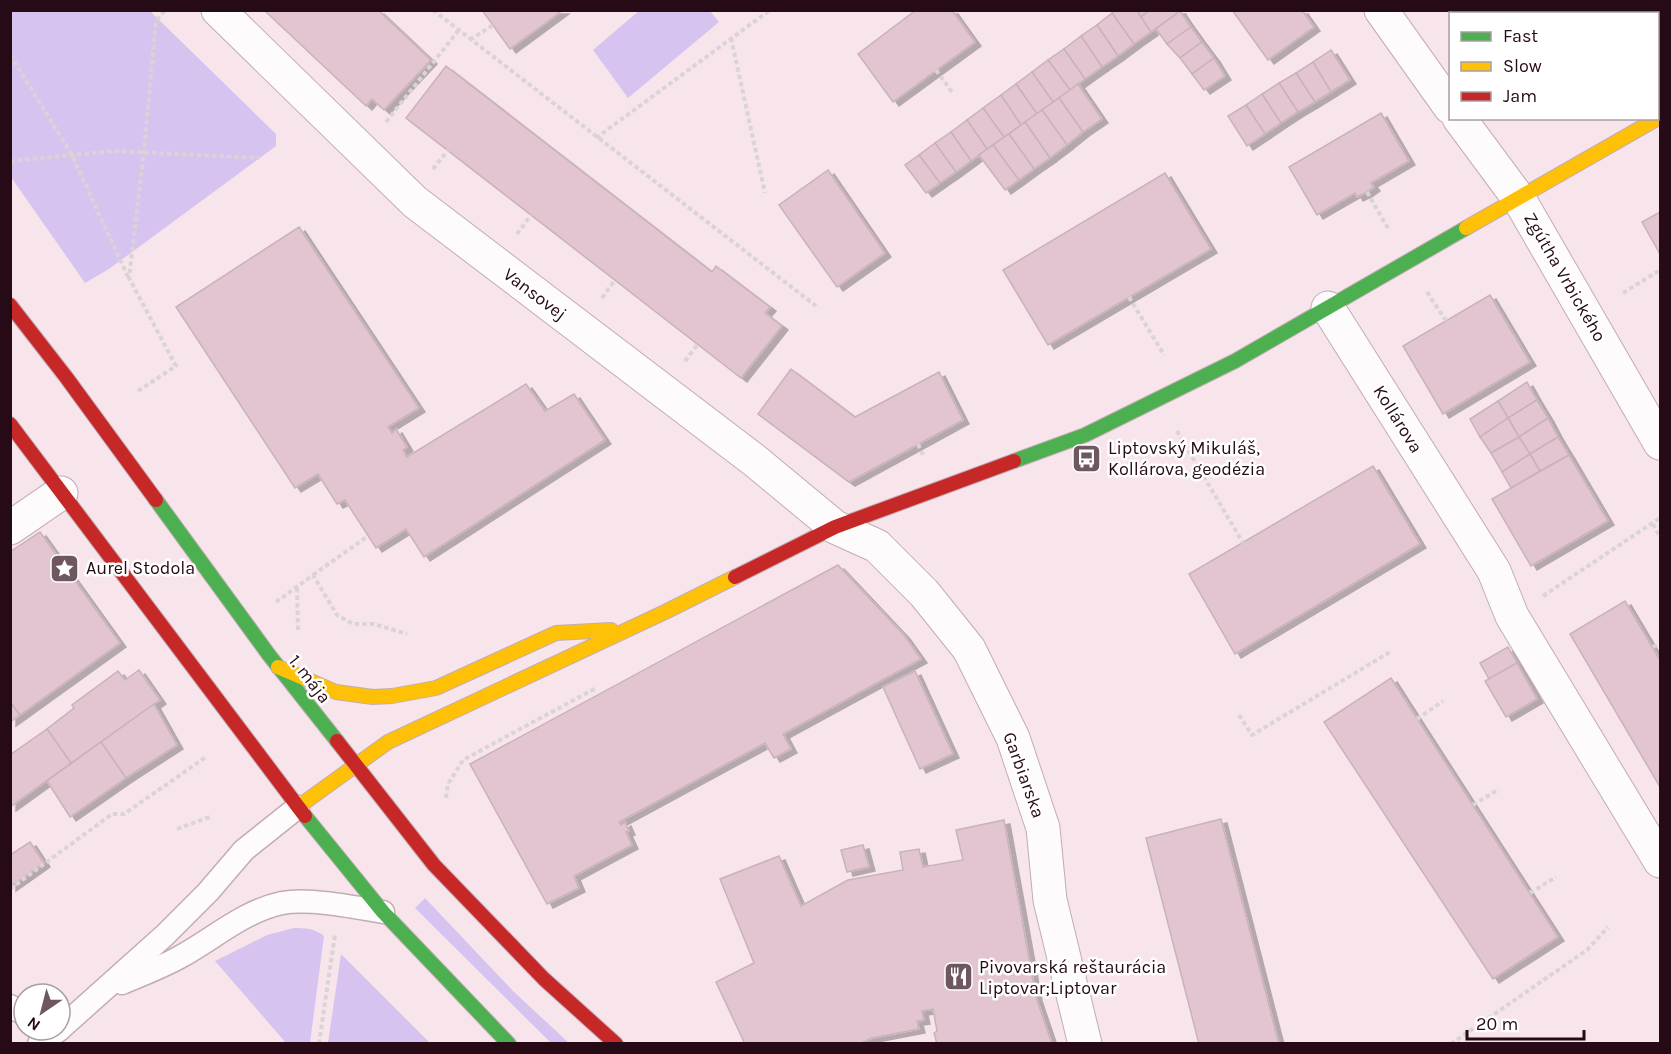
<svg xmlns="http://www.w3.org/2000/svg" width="1671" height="1054" viewBox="0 0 1671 1054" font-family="Karla,sans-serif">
<defs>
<filter id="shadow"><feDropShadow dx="6" dy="4" stdDeviation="0" flood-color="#0004"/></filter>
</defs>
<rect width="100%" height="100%" fill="#f7e5eb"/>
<!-- green -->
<g fill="#d7c3f0">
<path d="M640 10 710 11 719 22 628 98 593 50Z"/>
<path d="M10 11H150L276 134V146L109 269 85 283 11 177Z"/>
<path d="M425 898 513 991 569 1043H551L415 908Z"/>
<path d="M294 928C305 928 314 928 324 936L310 1043H286L215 961 267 935Z"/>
<path d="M341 954 430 1043H328Z"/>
</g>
<!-- building -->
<g fill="#e2c5d0" stroke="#c9b2bb" stroke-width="1.5" filter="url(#shadow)">
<path d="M264 10H378L431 60 384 110 372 99 366 106Z"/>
<path d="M482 10H563L510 49Z"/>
<path d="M916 10H952L975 42 893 102 858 54Z"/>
<path d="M1116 10H1137L1151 32 1134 44 1112 13Z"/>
<path d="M1137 10H1150L1141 17Z"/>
<path d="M1150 10H1180V11L1151 32 1141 17Z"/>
<path d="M1232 10H1302L1314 27 1268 60Z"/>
<path d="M1180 11 1191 27 1167 44 1156 29Z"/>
<path d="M1112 13 1134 44 1118 56 1097 25Z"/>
<path d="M1097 25 1118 56 1102 67 1081 36Z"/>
<path d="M1191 27 1202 42 1180 58 1167 44Z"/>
<path d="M1081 36 1102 67 1085 79 1064 49Z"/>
<path d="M1202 42 1214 58 1192 74 1180 58Z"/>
<path d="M1064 49 1085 79 1070 90 1048 60Z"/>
<path d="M1331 50 1350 80 1331 92 1313 62Z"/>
<path d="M1214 58 1225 76 1204 90 1192 74Z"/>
<path d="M1048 60 1070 90 1053 102 1032 72Z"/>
<path d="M1313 62 1331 92 1315 102 1296 73Z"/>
<path d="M446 66 712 272 716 266 770 307 765 313 782 326 741 378 406 118Z"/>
<path d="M1032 72 1053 102 1037 114 1016 84Z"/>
<path d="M1296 73 1315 102 1298 112 1279 83Z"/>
<path d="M1279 83 1298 112 1281 123 1262 94Z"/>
<path d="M1016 84 1037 114 1021 125 1001 95Z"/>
<path d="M1078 84 1102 119 1083 132 1059 98Z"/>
<path d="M1262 94 1281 123 1265 134 1246 105Z"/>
<path d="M1001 95 1021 125 1004 137 983 108Z"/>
<path d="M1059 98 1083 132 1067 145 1042 110Z"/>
<path d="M1246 105 1265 134 1247 146 1228 116Z"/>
<path d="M983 108 1004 137 987 149 967 120Z"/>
<path d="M1042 110 1067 145 1050 158 1025 122Z"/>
<path d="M1381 113 1409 161 1371 183 1374 187 1367 192 1357 197 1355 193 1317 215 1289 167Z"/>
<path d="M967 120 987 149 971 161 951 132Z"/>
<path d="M1025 122 1050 158 1034 169 1009 134Z"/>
<path d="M951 132 971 161 956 172 935 143Z"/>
<path d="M1009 134 1034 169 1019 180 993 145Z"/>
<path d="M935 143 956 172 940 183 919 155Z"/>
<path d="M993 145 1019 180 1005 190 979 155Z"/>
<path d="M919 155 940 183 926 193 905 165Z"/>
<path d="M828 170 885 253 837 287 779 205Z"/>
<path d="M1165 173 1211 249 1048 345 1003 270Z"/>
<path d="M1660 212V254L1642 222Z"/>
<path d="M299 227 419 408 388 427 392 433 396 429 407 447 403 450 407 457 526 384 545 411 574 394 605 440 424 557 406 529 376 548 345 500 337 504 318 474 295 488 176 307Z"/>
<path d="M1490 295 1530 362 1443 414 1403 346Z"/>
<path d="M791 369 855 417 939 372 963 420 849 482 758 414Z"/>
<path d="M1527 382 1537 400 1508 418 1498 401Z"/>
<path d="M1537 400 1548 418 1519 437 1508 418Z"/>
<path d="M1498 401 1508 418 1480 437 1470 419Z"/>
<path d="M1508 418 1519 437 1491 453 1480 437Z"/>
<path d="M1548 418 1558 437 1530 454 1519 437Z"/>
<path d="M1519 437 1530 454 1502 472 1491 453Z"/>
<path d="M1558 437 1569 455 1540 471 1530 454Z"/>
<path d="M1530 454 1540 471 1511 488 1502 472Z"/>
<path d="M1569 455 1608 521 1531 566 1492 499Z"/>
<path d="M1373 466 1420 544 1235 654 1189 574Z"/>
<path d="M40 532 120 643 20 715 10 702V552Z"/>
<path d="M838 565 904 635 921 659 783 734 791 749 774 758 765 743 619 822 621 825 625 822 629 831 626 832 632 845 574 876 579 888 547 904 470 764Z"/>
<path d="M1625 601 1660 660V787L1570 634Z"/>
<path d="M1508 647 1517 663 1489 679 1480 663Z"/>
<path d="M1517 663 1537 699 1506 717 1485 681Z"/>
<path d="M139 670 160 700 71 763 47 729 74 708 72 705 118 671 125 680Z"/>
<path d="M915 671 953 754 920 769 883 687Z"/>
<path d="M1391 678 1558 937 1493 979 1324 722Z"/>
<path d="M10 702 20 715 10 722Z"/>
<path d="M154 704 177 745 126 778 101 742Z"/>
<path d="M47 729 71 763 10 807V755Z"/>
<path d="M101 742 126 778 70 817 47 781Z"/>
<path d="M1221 819 1279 1044H1199L1146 838Z"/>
<path d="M1004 820 1036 997 1052 1044H937L934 1033 937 1031 933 1009 922 1011 924 1020 917 1021 919 1029 872 1038 859 1044H745L716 982 754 963 720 879 779 856 801 906 848 880 903 870 900 852 919 849 923 867 963 860 956 830Z"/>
<path d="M30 842 44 863 10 887V855Z"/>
<path d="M863 845 869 867 847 872 841 850Z"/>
</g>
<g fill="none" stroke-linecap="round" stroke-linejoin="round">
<defs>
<g id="lane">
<path d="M122 983C141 975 162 967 180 957 213 939 244 911 282 903 310 898 354 907 383 912"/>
<path d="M10 1006 24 1014"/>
<path d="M60 1029 165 935 208 892 244 850 298 807"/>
<path d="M39 1044 59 1030"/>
</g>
<g id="street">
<path d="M218 10 415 202 754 460 835 527 877 546 924 593 969 649 1013 738 1043 828 1050 900 1085 1044"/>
<path d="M1381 10 1450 107"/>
<path d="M1459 118 1519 199 1660 443"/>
<path d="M1328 308 1494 571 1512 616 1660 861"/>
<path d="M10 528 61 493"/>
</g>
<g id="fast">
<path d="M1014 461 1085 435 1235 361 1466 228"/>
<path d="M156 500 269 655 337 741"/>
<path d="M305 816 383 912 509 1044"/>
</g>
<g id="slow">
<path d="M1466 228 1660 117"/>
<path d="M278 667 336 692 373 697 392 696 436 688 556 633 611 630"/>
<path d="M298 807 388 742 665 612 735 577"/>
</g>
<g id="jam">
<path d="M10 305 66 377 156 500"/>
<path d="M10 424 305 816"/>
<path d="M735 577 835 527 1014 461"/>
<path d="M337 741 434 865 544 979 616 1044"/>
</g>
</defs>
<!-- lane casing -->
<use href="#lane" stroke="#c2acb5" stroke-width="25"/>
<!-- street casing -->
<use href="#street" stroke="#c2acb5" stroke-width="35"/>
<!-- fast casing -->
<use href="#fast" stroke="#c2acb5" stroke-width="16"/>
<!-- slow casing -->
<use href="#slow" stroke="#c2acb5" stroke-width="16"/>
<!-- jam casing -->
<use href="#jam" stroke="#c2acb5" stroke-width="16"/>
<!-- path -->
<g stroke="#dad4d6" stroke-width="4" stroke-dasharray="4.5 3" stroke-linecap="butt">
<path d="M433 10 816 306"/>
<path d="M731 38 765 193"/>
<path d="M470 40 493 25"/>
<path d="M10 55 71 153 128 277"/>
<path d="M936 70 952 92"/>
<path d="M386 122 458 31"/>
<path d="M596 138 770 10"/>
<path d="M10 161 115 151 259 158"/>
<path d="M433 169 448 150"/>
<path d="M1367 192 1389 230"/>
<path d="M517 234 531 215"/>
<path d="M1427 292 1446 321"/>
<path d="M1623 293 1660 270"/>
<path d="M1129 297 1164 355"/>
<path d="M602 298 615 280"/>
<path d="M685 361 698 344"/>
<path d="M138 391 176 366 129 278 144 151 156 21 165 10"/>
<path d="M1177 431 1243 543"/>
<path d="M918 444 923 455"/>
<path d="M1653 524 1660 537"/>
<path d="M313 575 368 536"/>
<path d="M297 588 298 631"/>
<path d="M1543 596 1660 518"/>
<path d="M276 602 313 575 337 615 353 624H374L407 634"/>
<path d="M1653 647 1660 643"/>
<path d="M1239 715 1252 735 1390 652"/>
<path d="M1417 719 1443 701"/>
<path d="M446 798 448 784 463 760 596 688"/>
<path d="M1473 805 1499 789"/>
<path d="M177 829 212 816"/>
<path d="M10 889 112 814H124L206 757"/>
<path d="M1530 893 1556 877"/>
<path d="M319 1044 335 934"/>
<path d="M1451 1044 1587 950 1608 927"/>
</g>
<!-- lane -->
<use href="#lane" stroke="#fefbfc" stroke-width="22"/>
<!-- street -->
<use href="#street" stroke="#fefbfc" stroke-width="33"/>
<!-- fast -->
<use href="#fast" stroke="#4caf50" stroke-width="14"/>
<!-- slow -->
<use href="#slow" stroke="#ffc107" stroke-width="14"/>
<!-- jam -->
<use href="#jam" stroke="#c62828" stroke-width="14"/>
</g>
<!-- icons -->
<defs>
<symbol id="bus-square" viewBox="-11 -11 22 22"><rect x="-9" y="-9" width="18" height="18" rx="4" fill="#6f5761" stroke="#fff"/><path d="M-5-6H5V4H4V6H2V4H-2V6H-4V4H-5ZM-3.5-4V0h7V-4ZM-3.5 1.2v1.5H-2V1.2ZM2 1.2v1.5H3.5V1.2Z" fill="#fff"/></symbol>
<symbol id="sight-square" viewBox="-11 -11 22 22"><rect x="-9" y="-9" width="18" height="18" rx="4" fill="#6f5761" stroke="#fff"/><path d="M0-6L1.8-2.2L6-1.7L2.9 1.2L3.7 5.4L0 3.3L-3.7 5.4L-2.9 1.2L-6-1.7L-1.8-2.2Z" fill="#fff"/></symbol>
<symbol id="restaurant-square" viewBox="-11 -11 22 22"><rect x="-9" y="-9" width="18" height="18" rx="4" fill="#6f5761" stroke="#fff"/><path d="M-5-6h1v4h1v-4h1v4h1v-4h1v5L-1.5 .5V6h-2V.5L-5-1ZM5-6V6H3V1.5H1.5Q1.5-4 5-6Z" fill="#fff"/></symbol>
</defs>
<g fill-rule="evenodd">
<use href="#bus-square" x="1070" y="442" width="33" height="33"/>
<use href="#sight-square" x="48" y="552" width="33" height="33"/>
<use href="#restaurant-square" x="942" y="960" width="33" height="33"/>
</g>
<g text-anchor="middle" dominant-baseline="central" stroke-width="5" stroke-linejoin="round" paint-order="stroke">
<!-- street labels -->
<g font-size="18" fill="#260a16" stroke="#fff">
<text transform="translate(1565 277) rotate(60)">Zgútha Vrbického</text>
<text transform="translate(535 294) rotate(37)">Vansovej</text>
<text transform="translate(1398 419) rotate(58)">Kollárova</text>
<text transform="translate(310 679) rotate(52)">1. mája</text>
<text transform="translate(1024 775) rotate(70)">Garbiarska</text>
</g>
<!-- poi labels -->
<g font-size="18" fill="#260a16" stroke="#fff" text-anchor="start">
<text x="1108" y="448">Liptovský Mikuláš,<tspan x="1108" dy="21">Kollárova, geodézia</tspan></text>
<text x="86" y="568">Aurel Stodola</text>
<text x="979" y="967">Pivovarská reštaurácia<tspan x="979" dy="21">Liptovar;Liptovar</tspan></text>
</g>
</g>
<!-- border -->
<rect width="1671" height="1054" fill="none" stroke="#260a16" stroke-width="24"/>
<!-- legend -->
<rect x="1449" y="12" width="210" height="108" fill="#ffffff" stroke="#a89da2" stroke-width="1.5"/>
<rect x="1461" y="32" width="30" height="9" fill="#4caf50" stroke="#a89da2" stroke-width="1.5"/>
<text x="1503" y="42" font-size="18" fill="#260a16">Fast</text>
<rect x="1461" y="62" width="30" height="9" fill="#ffc107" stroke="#a89da2" stroke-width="1.5"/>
<text x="1503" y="72" font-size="18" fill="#260a16">Slow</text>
<rect x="1461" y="92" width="30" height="9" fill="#c62828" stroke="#a89da2" stroke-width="1.5"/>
<text x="1503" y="102" font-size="18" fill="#260a16">Jam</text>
<!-- north arrow -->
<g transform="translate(42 1012) rotate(215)"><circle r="28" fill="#ffffff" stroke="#a89da2" stroke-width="1.5"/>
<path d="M0-4.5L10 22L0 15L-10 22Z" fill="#6f5761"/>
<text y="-9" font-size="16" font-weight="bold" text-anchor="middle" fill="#260a16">N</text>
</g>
<!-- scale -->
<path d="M1467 1030v9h117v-9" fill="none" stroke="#260a16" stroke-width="3"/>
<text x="1476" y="1030" font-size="18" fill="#260a16" stroke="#ffffff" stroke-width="4.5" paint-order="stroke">20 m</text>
</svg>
